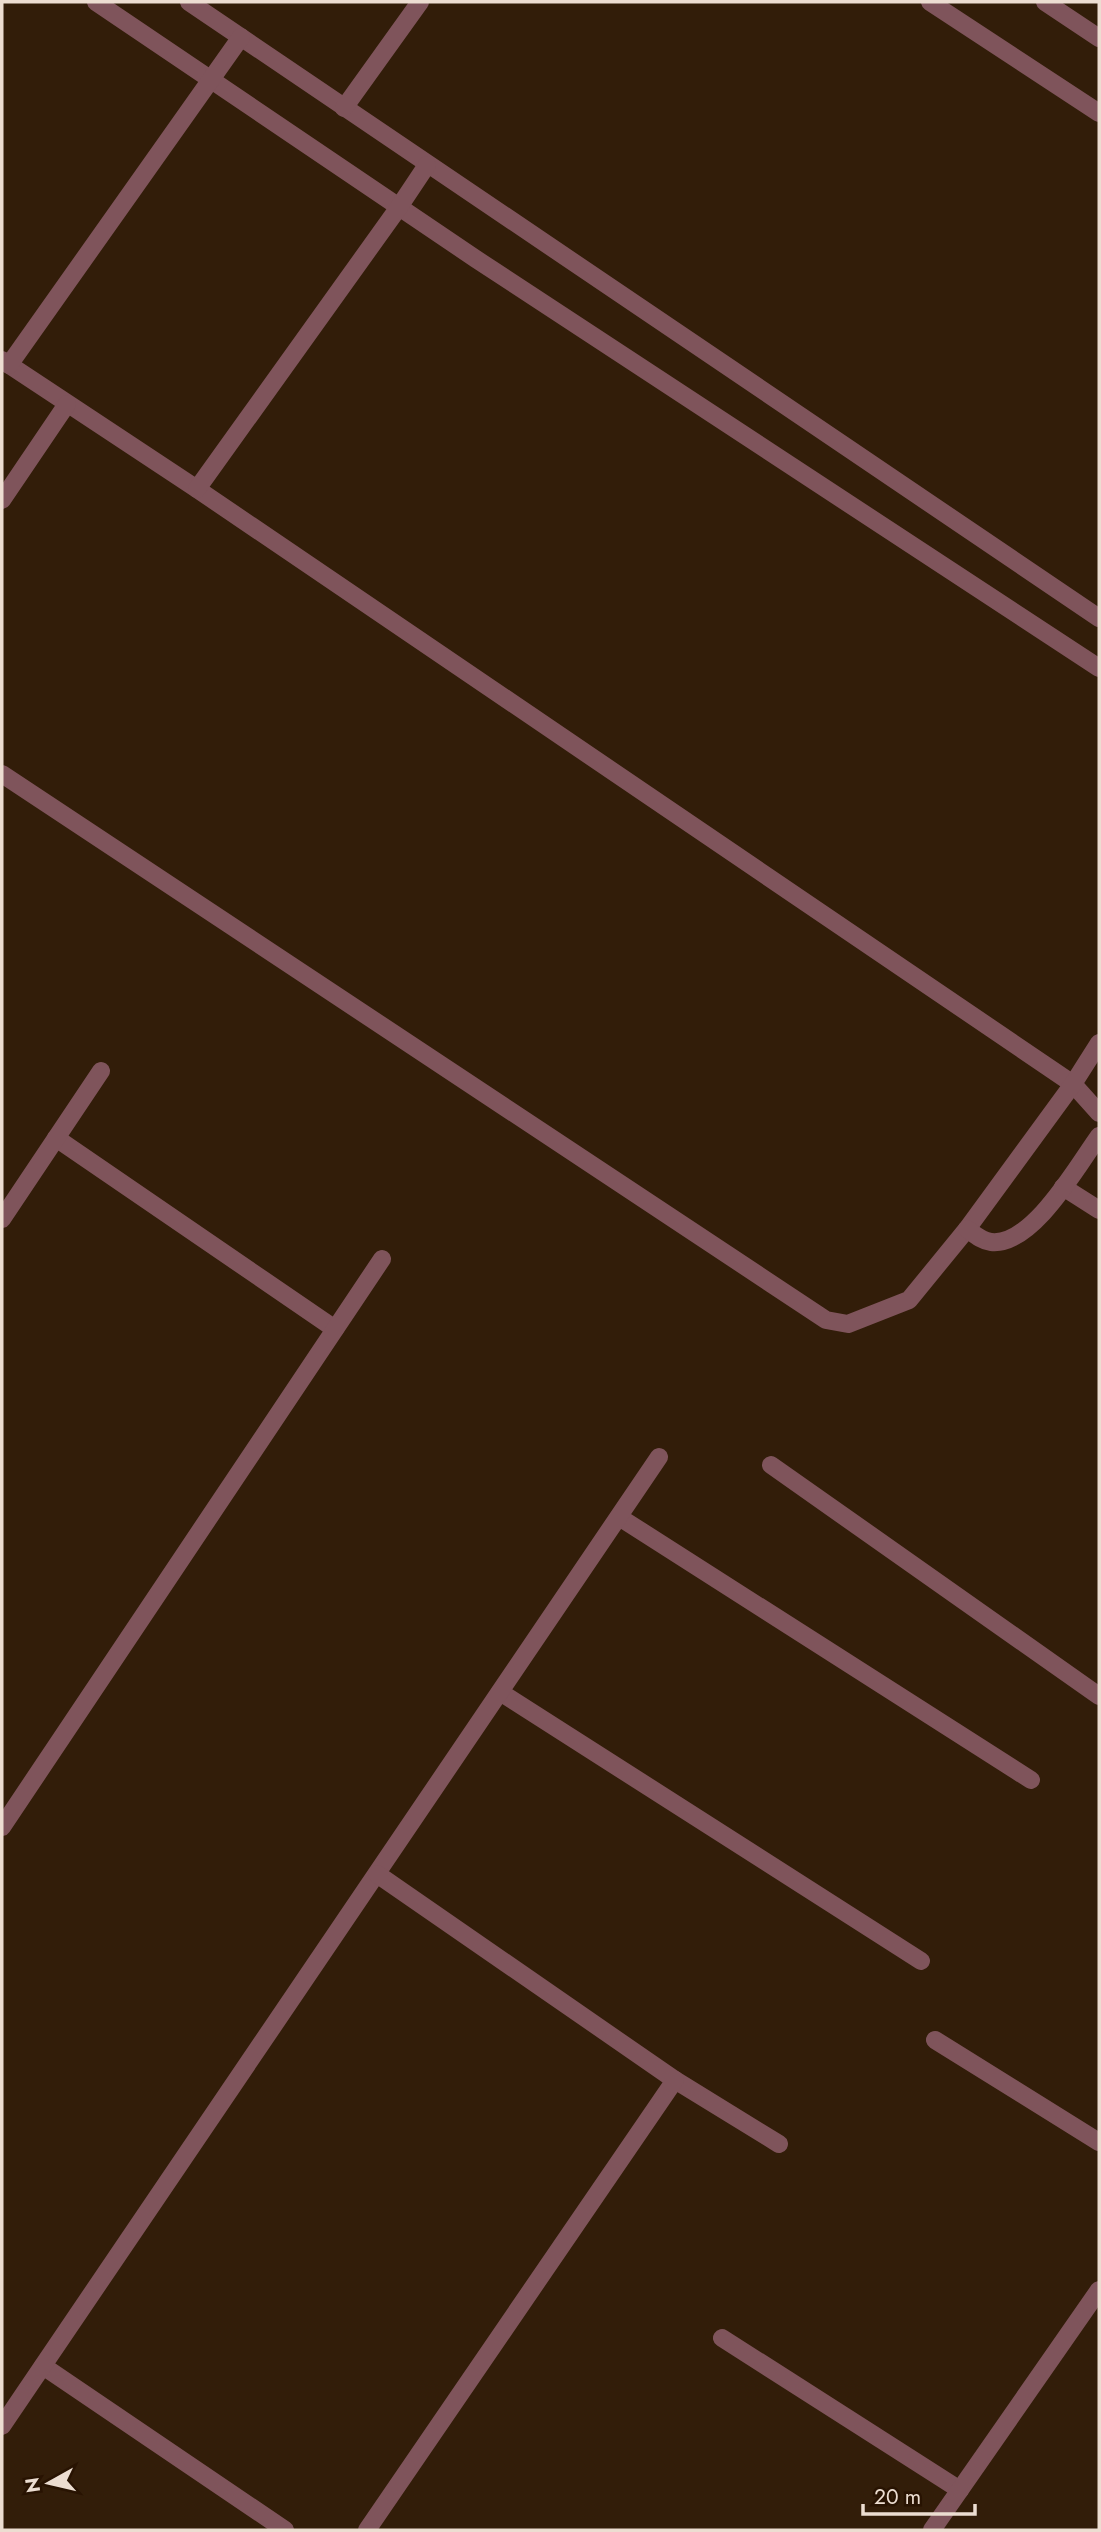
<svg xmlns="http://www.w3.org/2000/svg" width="1101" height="2532" viewBox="0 0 1101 2532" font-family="Jost,sans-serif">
<rect width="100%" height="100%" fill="#321d09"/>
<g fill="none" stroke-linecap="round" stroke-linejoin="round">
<!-- minor -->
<g stroke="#7f545b" stroke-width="18">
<path d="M96 2 476 259 1099 668"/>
<path d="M189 2 1099 618"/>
<path d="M930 2 1099 113"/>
<path d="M1045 2 1099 38"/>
<path d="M344 108 420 2"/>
<path d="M2 360 197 489 1073 1084 1099 1113"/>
<path d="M9 365 241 37"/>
<path d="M197 489 399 207 427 165"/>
<path d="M2 500 67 404"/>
<path d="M2 774 826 1320 848 1324 909 1300 967 1229 1073 1084 1099 1043"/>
<path d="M56 1138 335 1329"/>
<path d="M1063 1187 1099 1210"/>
<path d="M2 1219 101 1071"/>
<path d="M967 1229C974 1234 982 1241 991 1242 1032 1247 1078 1165 1099 1136"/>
<path d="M771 1465 1099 1696"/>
<path d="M619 1517 1031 1780"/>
<path d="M500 1692 921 1961"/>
<path d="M2 1827 382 1259"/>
<path d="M935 2040 1099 2142"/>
<path d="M675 2080 779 2144"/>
<path d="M722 2338 960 2490"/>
<path d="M43 2366 285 2530"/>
<path d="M2 2426 659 1457"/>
<path d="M367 2530 675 2080 377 1874"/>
<path d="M932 2530 1099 2290"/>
</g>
</g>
<!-- border -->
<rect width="1101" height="2532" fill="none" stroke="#ecddd1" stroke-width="7"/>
<!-- north arrow -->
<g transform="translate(49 2483) rotate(262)" stroke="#281302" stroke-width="5" paint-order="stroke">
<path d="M0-5L12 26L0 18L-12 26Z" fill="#ecddd1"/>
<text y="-10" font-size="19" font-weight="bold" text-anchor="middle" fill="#ecddd1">N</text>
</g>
<!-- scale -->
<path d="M863 2504v10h112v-10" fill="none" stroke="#ecddd1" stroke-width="3.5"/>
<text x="874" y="2504" font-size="21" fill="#ecddd1" stroke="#281302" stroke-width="5" paint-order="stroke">20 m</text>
</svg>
